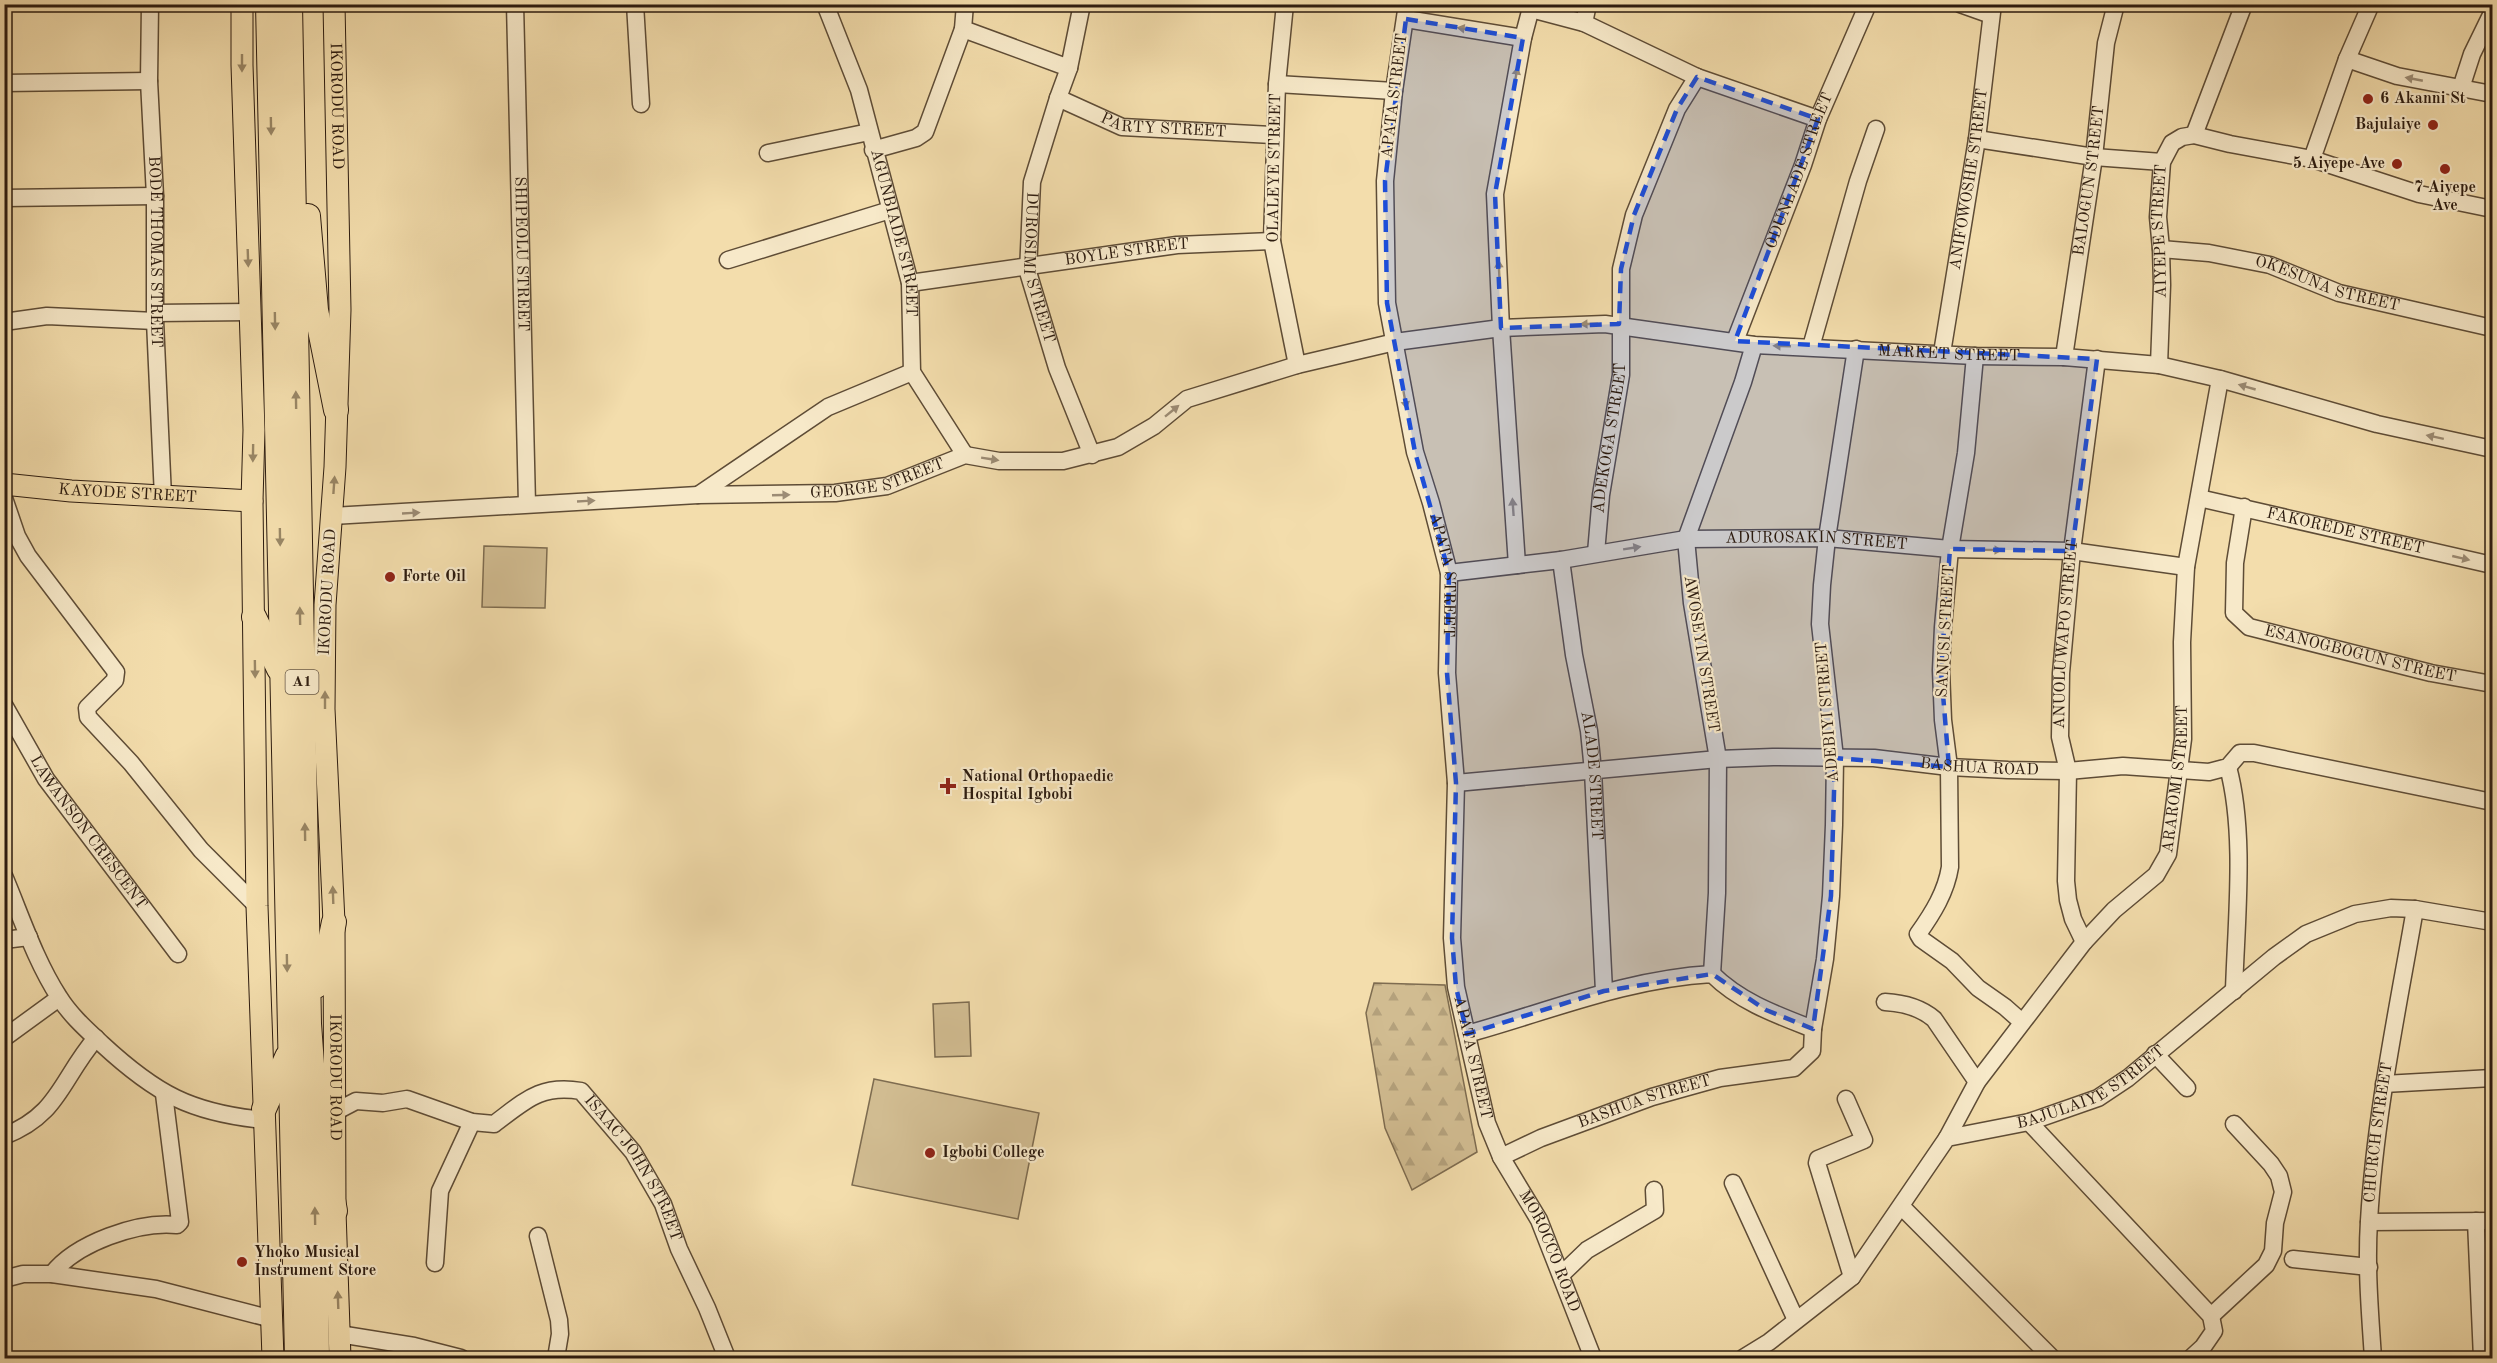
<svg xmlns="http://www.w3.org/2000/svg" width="2497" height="1363" viewBox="0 0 2497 1363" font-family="'Old Standard TT',serif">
<defs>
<pattern id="forest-firs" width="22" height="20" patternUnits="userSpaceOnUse" patternTransform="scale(1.5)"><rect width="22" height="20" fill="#d1bc91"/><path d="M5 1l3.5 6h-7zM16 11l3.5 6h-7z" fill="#b4a17c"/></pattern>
</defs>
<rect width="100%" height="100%" fill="#f3ddac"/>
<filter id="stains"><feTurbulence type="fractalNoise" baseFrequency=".00333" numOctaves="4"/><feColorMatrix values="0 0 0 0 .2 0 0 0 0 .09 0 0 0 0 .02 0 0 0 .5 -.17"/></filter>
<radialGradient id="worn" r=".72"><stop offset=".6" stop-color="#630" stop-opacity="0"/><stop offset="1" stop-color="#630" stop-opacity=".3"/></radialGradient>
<!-- grass -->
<g fill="#d1bc91" stroke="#7e6c50" stroke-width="1.5">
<path d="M484 546 547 548 545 608 482 607Z"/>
<path d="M969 1002 971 1056 935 1057 933 1004Z"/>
<path d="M874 1079 1039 1113 1018 1219 852 1185Z"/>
</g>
<!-- forest -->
<path fill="url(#forest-firs)" stroke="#7e6c50" stroke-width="1.5" d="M1374 983 1445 985 1477 1152 1412 1190 1385 1128 1366 1013Z"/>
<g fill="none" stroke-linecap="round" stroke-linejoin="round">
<defs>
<g id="minor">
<path id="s1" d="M150 4 149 81 155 196V321L163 497"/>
<path id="s2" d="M515 4 527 504"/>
<path d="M635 4 641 104"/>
<path id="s3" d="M825 4 859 90 910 283 912 372 965 455"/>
<path d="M965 4 963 29 1069 68"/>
<path id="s4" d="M1082 4 1069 68 1058 98 1032 182 1028 272 1057 368 1092 455"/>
<path d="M1285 4 1277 84 1272 241 1297 365"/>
<path id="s5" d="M1407 4 1394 91 1385 181 1387 303 1415 452 1431 503 1449 573 1447 673 1456 783 1452 938 1456 987 1487 1123 1501 1157 1539 1220 1593 1358"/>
<path d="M1960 4 1991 15"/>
<path d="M1531 9 1584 23 1697 77 1818 119"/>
<path d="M1406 19 1523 38"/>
<path d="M1584 23 1588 4"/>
<path d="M2347 59 2397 76 2492 94"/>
<path d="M4 83 149 81"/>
<path d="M1277 84 1394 91"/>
<path d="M2461 88 2472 54 2492 13"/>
<path id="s6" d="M1058 98 1122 127 1274 135"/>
<path d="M2194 135 2244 4"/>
<path d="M1977 139 2094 157 2162 162"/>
<path d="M873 150 916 138 925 132 963 29"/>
<path d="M768 153 869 132"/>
<path d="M2312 159 2347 59 2371 4"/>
<path d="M4 198 155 196"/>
<path id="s7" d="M2161 249 2209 253 2270 265 2339 293 2492 328"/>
<path d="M728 260 890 210"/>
<path id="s8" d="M910 283 1177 245 1272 241"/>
<path d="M155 313 249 312"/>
<path d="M4 322 47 316 155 321"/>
<path id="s9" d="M1735 341 1803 165 1818 119 1868 4"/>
<path d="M1811 347 1858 181 1876 129"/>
<path id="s10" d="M1942 353 1977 139 1993 4"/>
<path d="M1975 356 1966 453 1950 549 1943 627 1941 670 1943 720 1949 767 1950 867C1946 892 1933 913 1918 934L1921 939 1952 961 1978 988 2005 1007 2022 1022"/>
<path id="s11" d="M2064 357 2094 157 2106 43 2116 4"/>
<path id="s12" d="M2159 365 2162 285 2161 249 2158 217 2162 162 2172 143 2182 137 2194 135 2230 144 2312 159 2419 194 2492 209"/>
<path d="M698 495 828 407 912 372"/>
<path d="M4 498 17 536 28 556 116 672 115 680 87 708 88 717 131 763 201 850 257 906"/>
<path id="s13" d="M2199 498 2492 565"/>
<path id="s14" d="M2244 507 2235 563 2234 613 2249 627 2431 673 2492 684"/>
<path id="s15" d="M332 516 698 495 835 493 887 486 965 455 999 461H1063L1118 447 1154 426 1187 399 1297 365 1395 342 1501 328 1605 324 1754 345 1975 356 2064 357 2159 365 2220 379 2377 424 2492 449"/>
<path id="s16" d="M1596 553 1601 495 1621 375V269L1634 215 1677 109 1697 77"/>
<path id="s17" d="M1561 560 1574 655 1589 731 1593 771 1604 991"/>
<path d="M1517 565 1501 328 1495 194 1523 38 1532 4"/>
<path id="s18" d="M1449 573 1561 560 1686 539 1827 538 1950 549 2072 551 2186 567"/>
<path id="s19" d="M4 705 46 779 178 954"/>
<path d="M2228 767C2246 833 2236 922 2234 991"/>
<path id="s20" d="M1456 783 1718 759 1773 757 1874 758 1949 767 2008 770 2068 771 2123 766 2209 772 2228 767 2240 753H2254L2492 802"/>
<path d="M4 876C21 916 35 960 59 997 70 1015 87 1030 102 1044 156 1094 191 1113 264 1120"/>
<path d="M4 940 29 937"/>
<path id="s21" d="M2084 942 2073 919 2068 900 2066 881 2068 771 2060 737 2061 673 2072 551 2097 359"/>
<path d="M1712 974 1717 893 1718 759 1692 603 1686 539 1743 382 1754 345"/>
<path d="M1885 1002C1903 1003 1920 1007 1934 1019L1977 1082"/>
<path d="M1467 1034C1550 1011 1626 979 1712 974 1740 1002 1777 1015 1813 1029"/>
<path d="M4 1038 59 998"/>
<path d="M2155 1054 2187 1088"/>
<path d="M2384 1084 2492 1078"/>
<path d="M1846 1099 1864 1140 1818 1159 1817 1163 1852 1277"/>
<path id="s22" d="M335 1112 356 1101 383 1103 407 1099 472 1122 494 1124C525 1101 540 1084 581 1091L633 1152 663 1204 679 1249 707 1308 727 1358"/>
<path d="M2029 1122 2211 1316 2214 1331 2203 1347 2191 1358"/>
<path d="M4 1136C59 1115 61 1079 96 1038"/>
<path id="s23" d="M1947 1138 1977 1082 2084 942 2114 910 2156 875 2168 854 2183 739 2182 642 2186 567 2220 379"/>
<path id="s24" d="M1501 1157 1541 1138 1652 1097 1720 1078 1794 1068 1812 1051 1813 1029 1825 959 1831 896 1834 825 1835 758 1820 624 1822 585 1827 538 1856 349"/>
<path d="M1733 1183 1796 1320"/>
<path d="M1902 1207 2052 1358"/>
<path d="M2476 1221 2482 1358"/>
<path d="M2369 1222 2492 1221"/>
<path d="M538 1236 559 1320 560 1334 556 1358"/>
<path d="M2293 1259 2369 1267"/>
<path d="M435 1263 440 1191 472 1122"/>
<path d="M52 1274C76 1243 138 1221 177 1225L180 1222 164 1094"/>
<path d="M1561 1275 1587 1250 1655 1210 1654 1190"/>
<path d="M4 1279 23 1274H52L156 1289 272 1319"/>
<path d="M2211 1316 2266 1265 2273 1251 2275 1223 2283 1192 2279 1176 2271 1164 2234 1124"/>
<path d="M339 1334 414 1346 461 1358"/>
<path id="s25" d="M1743 1358 1769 1342 1852 1277 1947 1138 2029 1122 2098 1098 2128 1078 2274 957 2306 934 2355 914 2391 908 2415 909 2492 922"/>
<path id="s26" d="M2373 1358C2370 1313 2366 1267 2369 1221 2375 1116 2397 1013 2415 909"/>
</g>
<g id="major">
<path d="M242 4V65L254 430 252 501 257 906 273 1358"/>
<path id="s27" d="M334 4 340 310 335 467 325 605 324 709 334 922 335 1211 340 1358"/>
<path id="s28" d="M4 484 71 491 252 501"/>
</g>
<g id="highway">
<path d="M268 4 297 1358"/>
<path d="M290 4 309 1024 314 1091 317 1358"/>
<path d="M308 216 316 310 336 410"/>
<path d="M254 617 279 669"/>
<path d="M316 986 329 946 334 922"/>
<path d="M264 1109 287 1057"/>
<path d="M326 1161 335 1211"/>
</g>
</defs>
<!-- minor casing -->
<use href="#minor" stroke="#5e4c36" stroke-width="19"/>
<!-- major casing -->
<use href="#major" stroke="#2c1b0f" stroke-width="23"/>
<!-- highway casing -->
<use href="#highway" stroke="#2c1b0f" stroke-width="26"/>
<!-- minor -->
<use href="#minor" stroke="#f7e9c9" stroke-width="16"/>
<!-- major -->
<use href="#major" stroke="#f3ddac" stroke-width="21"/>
<!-- highway -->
<use href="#highway" stroke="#f3ddac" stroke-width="24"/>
</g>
<!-- one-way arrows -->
<defs><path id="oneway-solid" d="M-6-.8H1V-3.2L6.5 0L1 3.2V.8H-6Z" transform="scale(1.5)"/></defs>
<g fill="#9c8c75">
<use href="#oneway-solid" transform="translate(1466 29) rotate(-171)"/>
<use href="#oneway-solid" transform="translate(1516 76) rotate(-80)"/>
<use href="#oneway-solid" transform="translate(2414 79) rotate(-169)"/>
<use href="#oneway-solid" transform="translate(1499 269) rotate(-93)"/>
<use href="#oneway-solid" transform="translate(1589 324) rotate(178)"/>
<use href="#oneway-solid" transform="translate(1782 346) rotate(-178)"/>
<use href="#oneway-solid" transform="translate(2247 387) rotate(-164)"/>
<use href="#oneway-solid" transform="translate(1405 400) rotate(80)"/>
<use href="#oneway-solid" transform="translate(1172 411) rotate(-39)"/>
<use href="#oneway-solid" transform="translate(2435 437) rotate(-168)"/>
<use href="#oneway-solid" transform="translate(990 459) rotate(9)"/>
<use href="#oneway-solid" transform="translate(781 495) rotate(-2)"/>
<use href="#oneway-solid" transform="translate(586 501) rotate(-3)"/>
<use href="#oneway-solid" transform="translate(1513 507) rotate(-94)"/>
<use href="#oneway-solid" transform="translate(411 513) rotate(-3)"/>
<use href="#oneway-solid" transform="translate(1632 548) rotate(-9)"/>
<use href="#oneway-solid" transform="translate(1993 550) rotate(1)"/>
<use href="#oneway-solid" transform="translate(2461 558) rotate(13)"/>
</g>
<g fill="#998665">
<use href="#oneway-solid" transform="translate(242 63) rotate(90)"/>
<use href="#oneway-solid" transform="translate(271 126) rotate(89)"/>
<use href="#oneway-solid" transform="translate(248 258) rotate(88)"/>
<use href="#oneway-solid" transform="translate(275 321) rotate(89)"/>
<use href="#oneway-solid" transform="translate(296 400) rotate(-91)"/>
<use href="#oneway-solid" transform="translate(253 453) rotate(91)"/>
<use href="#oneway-solid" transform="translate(334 485) rotate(-86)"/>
<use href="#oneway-solid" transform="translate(280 537) rotate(89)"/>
<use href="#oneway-solid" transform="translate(300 616) rotate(-91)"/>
<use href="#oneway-solid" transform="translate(255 669) rotate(89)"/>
<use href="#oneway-solid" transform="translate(325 700) rotate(-90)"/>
<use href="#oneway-solid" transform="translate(305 832) rotate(-91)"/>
<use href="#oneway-solid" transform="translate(333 895) rotate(-92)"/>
<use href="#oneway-solid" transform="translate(287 963) rotate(89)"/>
<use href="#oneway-solid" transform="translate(315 1216) rotate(-91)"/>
<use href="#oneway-solid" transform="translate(338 1300) rotate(-92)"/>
</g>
<!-- marked area -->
<path fill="#1d4ed8" fill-opacity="0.2" stroke="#1d4ed8" stroke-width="4.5" stroke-dasharray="12 8" stroke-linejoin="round" d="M1406 19 1523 38 1495 194 1501 328 1619 324 1621 269 1634 215 1677 109 1697 77 1818 119 1735 341 2097 359 2072 551 1950 549 1941 670 1949 767 1835 758 1831 896 1813 1029 1766 1010 1712 974 1604 991 1467 1034 1456 987 1452 938 1456 783 1447 673 1449 573 1415 452 1387 303 1385 181Z"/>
<!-- markers -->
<g fill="#8f2418" stroke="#f7e9c9" stroke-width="2">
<circle cx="2368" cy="99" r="6"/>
<circle cx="2433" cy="125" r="6"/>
<circle cx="2397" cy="164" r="6"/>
<circle cx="2445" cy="169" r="6"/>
<circle cx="390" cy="577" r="6"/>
<path d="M945 777h6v6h6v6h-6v6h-6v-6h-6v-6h6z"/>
<circle cx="930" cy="1153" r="6"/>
<circle cx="242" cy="1262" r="6"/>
</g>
<g text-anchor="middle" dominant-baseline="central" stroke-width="4.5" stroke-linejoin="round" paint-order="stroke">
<!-- shield labels -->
<rect fill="#f7e9c9" stroke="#695947" stroke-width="1.5" x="285.5" y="670" width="33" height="24" rx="4.5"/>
<g font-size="15" font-weight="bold" fill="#2c1b0f">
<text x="302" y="682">A1</text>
</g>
<!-- street labels -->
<g font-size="16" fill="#2c1b0f" stroke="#f7e9c9">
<text transform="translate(1395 96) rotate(-83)">APATA STREET</text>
<text stroke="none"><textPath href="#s27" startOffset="102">IKORODU ROAD</textPath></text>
<text stroke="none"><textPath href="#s6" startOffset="111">PARTY STREET</textPath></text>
<text transform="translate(1275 168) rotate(-89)">OLALEYE STREET</text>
<text stroke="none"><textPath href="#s9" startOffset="182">ODUNLADE STREET</textPath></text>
<text stroke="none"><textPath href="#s10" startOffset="176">ANIFOWOSHE STREET</textPath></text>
<text stroke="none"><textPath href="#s11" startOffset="178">BALOGUN STREET</textPath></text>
<text stroke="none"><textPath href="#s12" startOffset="134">AIYEPE STREET</textPath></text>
<text stroke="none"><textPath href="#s3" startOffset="240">AGUNBIADE STREET</textPath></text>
<text stroke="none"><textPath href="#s1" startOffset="248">BODE THOMAS STREET</textPath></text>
<text stroke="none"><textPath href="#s8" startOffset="219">BOYLE STREET</textPath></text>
<text stroke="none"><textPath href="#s2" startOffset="250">SHIPEOLU STREET</textPath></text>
<text stroke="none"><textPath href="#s4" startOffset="272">DUROSIMI STREET</textPath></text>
<text stroke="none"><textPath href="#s7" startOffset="171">OKESUNA STREET</textPath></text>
<text stroke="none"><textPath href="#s15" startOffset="1652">MARKET STREET</textPath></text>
<text stroke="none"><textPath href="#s16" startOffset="116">ADEKOGA STREET</textPath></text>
<text stroke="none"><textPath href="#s15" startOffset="548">GEORGE STREET</textPath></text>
<text stroke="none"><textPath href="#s28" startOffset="124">KAYODE STREET</textPath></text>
<text stroke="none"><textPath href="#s13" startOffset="150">FAKOREDE STREET</textPath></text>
<text stroke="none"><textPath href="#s18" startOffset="370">ADUROSAKIN STREET</textPath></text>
<text stroke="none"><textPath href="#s5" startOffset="579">APATA STREET</textPath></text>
<text transform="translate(328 592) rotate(-87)">IKORODU ROAD</text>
<text transform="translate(1946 631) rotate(-87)">SANUSI STREET</text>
<text stroke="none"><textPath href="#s21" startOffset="312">ANUOLUWAPO STREET</textPath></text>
<text transform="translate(1701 654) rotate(81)">AWOSEYIN STREET</text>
<text stroke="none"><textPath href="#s14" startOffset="242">ESANOGBOGUN STREET</textPath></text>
<text transform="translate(1828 712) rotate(-95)">ADEBIYI STREET</text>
<text stroke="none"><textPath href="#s20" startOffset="525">BASHUA ROAD</textPath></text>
<text stroke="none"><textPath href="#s17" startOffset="218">ALADE STREET</textPath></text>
<text stroke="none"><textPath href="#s23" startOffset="438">ARAROMI STREET</textPath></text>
<text stroke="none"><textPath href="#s19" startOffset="153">LAWANSON CRESCENT</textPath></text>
<text stroke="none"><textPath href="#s5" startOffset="1065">APATA STREET</textPath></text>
<text stroke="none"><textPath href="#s27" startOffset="1074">IKORODU ROAD</textPath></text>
<text stroke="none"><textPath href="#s25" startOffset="459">BAJULAIYE STREET</textPath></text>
<text stroke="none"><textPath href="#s24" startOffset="154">BASHUA STREET</textPath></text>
<text stroke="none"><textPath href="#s26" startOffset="226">CHURCH STREET</textPath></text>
<text stroke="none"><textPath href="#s22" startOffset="357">ISAAC JOHN STREET</textPath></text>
<text stroke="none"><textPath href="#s5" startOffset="1275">MOROCCO ROAD</textPath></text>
</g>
<!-- poi labels -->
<g font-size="16" font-weight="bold" fill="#2c1b0f" stroke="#f7e9c9" text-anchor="start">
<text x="2380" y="99">6 Akanni St</text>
<text x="2421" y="125" text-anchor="end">Bajulaiye</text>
<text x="2385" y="164" text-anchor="end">5 Aiyepe Ave</text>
<text x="2445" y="188" text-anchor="middle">7 Aiyepe<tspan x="2445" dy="18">Ave</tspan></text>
<text x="402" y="577">Forte Oil</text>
<text x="962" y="777">National Orthopaedic<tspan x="962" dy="18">Hospital Igbobi</tspan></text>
<text x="942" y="1153">Igbobi College</text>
<text x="254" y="1253">Yhoko Musical<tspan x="254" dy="18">Instrument Store</tspan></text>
</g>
</g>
<!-- margin -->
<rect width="2497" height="1363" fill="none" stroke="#f3ddac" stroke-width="24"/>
<rect x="6" y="6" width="2485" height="1351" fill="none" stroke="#2c1b0f" stroke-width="3"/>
<rect x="12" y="12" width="2473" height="1339" fill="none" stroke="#2c1b0f" stroke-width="1.5"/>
<rect width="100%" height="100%" filter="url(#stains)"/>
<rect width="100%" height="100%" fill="url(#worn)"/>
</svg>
